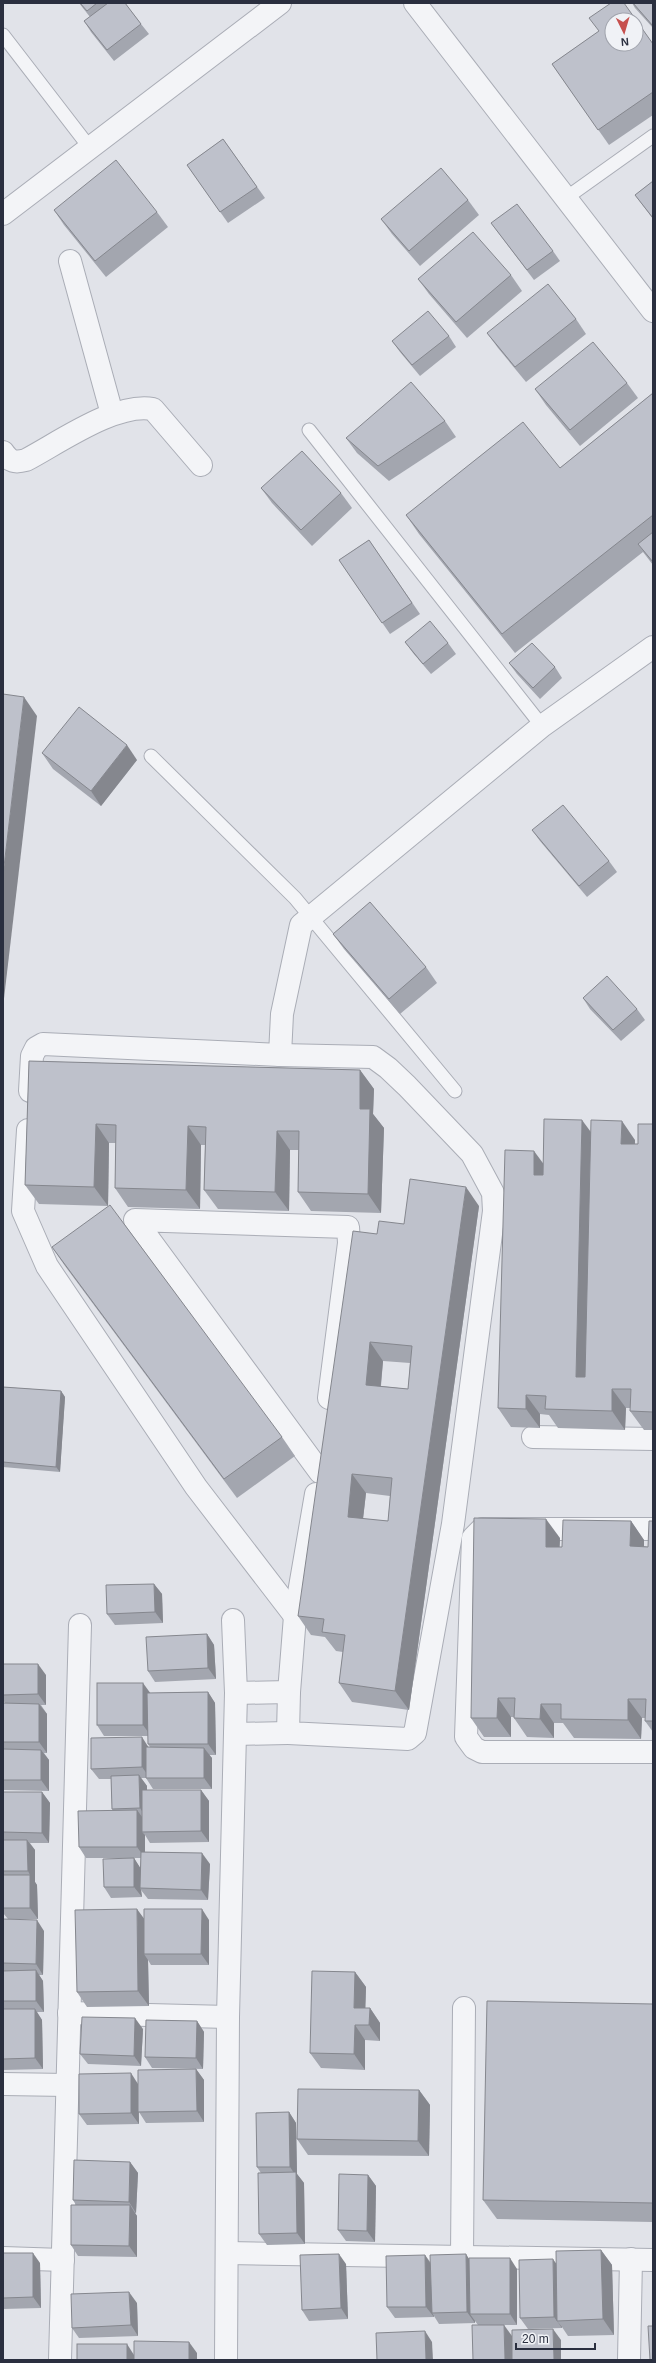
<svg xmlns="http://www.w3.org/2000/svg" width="656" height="2363" viewBox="0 0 656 2363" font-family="Helvetica,sans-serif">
<rect width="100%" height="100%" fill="#e1e3e9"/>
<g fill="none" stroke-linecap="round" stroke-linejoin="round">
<defs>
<g id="lane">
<path d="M3 35 90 148"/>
<path d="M566 198 653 136"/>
<path d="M309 430 542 726"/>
<path d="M151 756 295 898 455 1091"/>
</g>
<g id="street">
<path d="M415 3 653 311"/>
<path d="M3 214 280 3"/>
<path d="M70 261 112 414"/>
<path d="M3 452C10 462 15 463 26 460 60 442 116 402 153 409L201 465"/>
<path d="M280 1055 282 1014 301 925 542 726 653 647"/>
<path d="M30 1091 32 1056 36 1048 43 1044 280 1055 373 1057 388 1068 407 1086 472 1154 493 1193 494 1211 453 1524 415 1733 408 1739 288 1733 289 1692"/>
<path d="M28 1130 23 1211 47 1266 196 1487 295 1616"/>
<path d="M533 1437 653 1439"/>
<path d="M320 1472 135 1220 348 1227 349 1243 329 1398"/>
<path d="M653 1529H482L473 1538 466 1737 474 1748 482 1752H653"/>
<path d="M236 1693 289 1692 295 1616 316 1494"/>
<path d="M235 1734 288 1733"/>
<path d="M69 2013 228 2017"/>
<path d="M3 2084 67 2085"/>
<path d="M227 2253 653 2260"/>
<path d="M462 2256 464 2008"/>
<path d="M3 2258 63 2260"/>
<path d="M60 2360 80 1625"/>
<path d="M226 2360 228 2017 236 1693 233 1620"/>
<path d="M629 2360 631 2259"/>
</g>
</defs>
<!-- lane casing -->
<use href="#lane" stroke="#aaadb6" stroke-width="15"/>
<!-- street casing -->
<use href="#street" stroke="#aaadb6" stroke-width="24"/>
<!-- lane -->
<use href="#lane" stroke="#f3f4f7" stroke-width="13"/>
<!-- street -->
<use href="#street" stroke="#f3f4f7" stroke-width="22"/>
</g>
<!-- wall -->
<g fill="#a3a6af" fill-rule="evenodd">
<path d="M79 3H125L141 24 149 34 114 61 91 32 84 21 90 17Z"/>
<path d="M632 3H653V28L635 8Z"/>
<path d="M598 32 653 44V115L609 145 552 64Z"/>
<path d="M223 139 265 198 228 223 187 165Z"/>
<path d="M653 181V219L635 195Z"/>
<path d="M468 200 479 215 420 266 392 234 381 219Z"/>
<path d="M54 210 157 212 168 227 106 277 64 225Z"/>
<path d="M491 223 553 251 560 261 534 280Z"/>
<path d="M511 275 522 291 467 338 429 294 418 279Z"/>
<path d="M576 319 586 334 526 382 498 348 487 333Z"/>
<path d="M449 336 456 347 420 376 400 352 392 341Z"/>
<path d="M627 383 638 398 580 446 546 405 535 389Z"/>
<path d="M653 393V565L643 552 515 653 419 534 406 515 560 468Z"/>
<path d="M445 421 456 437 389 481 357 453 346 438Z"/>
<path d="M261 488 341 493 352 508 312 546 272 503Z"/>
<path d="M369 540 420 614 390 634 339 560Z"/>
<path d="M405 642 448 643 456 654 431 674 413 653Z"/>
<path d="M509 663 555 667 562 678 540 699 517 674Z"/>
<path d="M42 753 137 760 101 806 53 769Z"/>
<path d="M532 830 609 861 617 872 587 897 540 841Z"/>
<path d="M333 934 426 967 437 983 400 1014 344 949Z"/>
<path d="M583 998 637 1009 645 1020 621 1041 590 1009Z"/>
<path d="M29 1061 360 1070 374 1089 373 1114 384 1128 381 1213 311 1211 298 1192 299 1150H290L289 1211 218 1209 204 1190 205 1145H201L200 1209 128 1207 115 1188 116 1143H109L108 1206 39 1204 25 1185Z"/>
<path d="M653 1124V1430H644L630 1411 631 1408H626L625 1430 558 1428 549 1415 540 1414V1428L511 1427 498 1408 543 1164 591 1133 635 1140V1144H638Z"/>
<path d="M479 1206 409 1710 352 1702 339 1683 343 1652 336 1651 325 1637 311 1635 298 1616 377 1234 404 1224ZM383 1361 410 1363 408 1389 381 1386ZM366 1493 390 1496 388 1521 363 1519Z"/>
<path d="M52 1247 282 1437 295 1456 237 1498 65 1266Z"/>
<path d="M3 1387 61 1391 65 1397 60 1472 3 1467Z"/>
<path d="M631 1521 644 1540V1546L648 1547 653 1521V1732L645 1721V1718H642L641 1739 574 1738 563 1723H554V1738L527 1737 514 1718V1717H511V1737H484L471 1718 560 1538 559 1547H562Z"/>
<path d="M154 1584 162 1594 163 1623 115 1625 107 1614Z"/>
<path d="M207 1634 214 1645 216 1679 155 1682 148 1671Z"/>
<path d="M3 1664 46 1675V1705H41L47 1714V1753H44L49 1760V1791L3 1790V1703H5L3 1700Z"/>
<path d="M208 1692 215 1703 216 1755H209L212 1758V1789H153L146 1778H141L147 1786V1790H201L209 1801V1842L150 1843 145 1835V1852L210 1864 208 1900 148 1899 141 1890 142 1897 111 1898 104 1887 134 1858 140 1868 141 1858H86L79 1847 113 1811 112 1809 111 1779H99L91 1769 150 1747 148 1744V1736H104L97 1725 150 1693Z"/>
<path d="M3 1792H42L50 1803 49 1843H30L35 1850V1882L37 1885 38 1919H8L3 1913Z"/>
<path d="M3 1919 44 1931 43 1975H39L43 1981 44 2012H37L42 2020 43 2069 3 2070Z"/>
<path d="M144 1919 209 1920V1965H151L148 1960 149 2006 87 2007 77 1992Z"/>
<path d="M355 1972 366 1987 365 2008H370L380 2023V2041L365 2040V2070L321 2068 310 2053Z"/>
<path d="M653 2004V2222L497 2219 483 2200Z"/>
<path d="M197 2021 204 2032 203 2069 152 2068 145 2057Z"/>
<path d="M143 2029 141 2066 88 2064 80 2054Z"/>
<path d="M196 2069 204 2080V2122L146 2123 139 2112V2124L87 2125 79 2114 138 2084Z"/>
<path d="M419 2090 430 2105 429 2156 308 2155 297 2139Z"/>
<path d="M289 2112 296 2123 297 2174 304 2183 305 2244 267 2245 259 2234 261 2173 257 2167Z"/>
<path d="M130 2162 138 2173 136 2213H135L137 2216V2257L78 2256 71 2245 76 2205 73 2200Z"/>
<path d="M368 2175 376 2186 375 2242 346 2241 338 2230Z"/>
<path d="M601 2250 612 2265 614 2335 568 2336 562 2327V2328L528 2329 520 2318 556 2263Z"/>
<path d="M3 2253 40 2263 41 2308 3 2309Z"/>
<path d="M425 2255 431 2263 469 2259 517 2269V2325H478L475 2321V2323L439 2324 434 2316V2317L395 2318 387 2307Z"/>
<path d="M346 2264 348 2319 309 2321 302 2310Z"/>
<path d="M137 2303 138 2336 79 2338 72 2328Z"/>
</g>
<!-- shaded-wall -->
<g fill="#85878e">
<path d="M24 697 37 716 3 1007V875Z"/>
<path d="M127 745 137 760 101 806 91 791Z"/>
<path d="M360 1070 374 1089 373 1114 384 1128 381 1213 368 1194 360 1109Z"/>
<path d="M582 1120 596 1139 589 1396 576 1377Z"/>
<path d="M622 1121 635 1140 634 1163 621 1144Z"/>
<path d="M96 1124 109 1143 108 1206 94 1187Z"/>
<path d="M188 1126 201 1145 200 1209 186 1190Z"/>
<path d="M277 1131 290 1150 289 1211 275 1192Z"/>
<path d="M534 1151 548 1170 547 1194 534 1175Z"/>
<path d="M466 1187 479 1206 409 1710 395 1691Z"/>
<path d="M370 1342 383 1361 379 1404 366 1385Z"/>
<path d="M612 1389 626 1408 625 1430 612 1411Z"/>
<path d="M61 1391 65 1397 60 1472 56 1467Z"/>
<path d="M526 1395 540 1414V1428L526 1409Z"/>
<path d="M352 1474 366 1493 361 1536 348 1517Z"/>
<path d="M546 1519 560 1538 559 1566 546 1547Z"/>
<path d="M631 1521 644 1540V1565L630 1546Z"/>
<path d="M154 1584 162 1594 163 1623 155 1612Z"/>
<path d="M207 1634 214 1645 216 1679 208 1668Z"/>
<path d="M38 1664 46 1675V1705L38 1694Z"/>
<path d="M143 1683 151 1694V1736L143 1725Z"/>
<path d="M208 1692 215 1703 216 1755 208 1744Z"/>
<path d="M498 1698 511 1717V1737L497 1718Z"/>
<path d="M628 1699 642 1718 641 1739 628 1720Z"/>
<path d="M39 1704 47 1714V1753L39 1742Z"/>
<path d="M541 1704 554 1723V1738L540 1719Z"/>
<path d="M142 1737 149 1748 150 1778 142 1767Z"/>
<path d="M204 1748 212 1758V1789L204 1778Z"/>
<path d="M41 1750 49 1760V1791L41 1780Z"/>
<path d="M139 1775 147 1786V1819L140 1808Z"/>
<path d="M201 1790 209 1801V1842L201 1831Z"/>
<path d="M42 1792 50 1803 49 1843 42 1833Z"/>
<path d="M137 1810 145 1821 142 1832 145 1835V1858L137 1847Z"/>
<path d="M27 1840 35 1850V1882L37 1885 38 1919 30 1908V1875L28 1871Z"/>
<path d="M202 1853 210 1864 208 1900 201 1890Z"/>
<path d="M134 1858 141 1869 140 1888 141 1890 142 1897 134 1887Z"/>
<path d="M137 1909 148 1924 144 1954 148 1960 149 2006 138 1991Z"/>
<path d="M202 1909 209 1920V1965L201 1954Z"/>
<path d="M37 1920 44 1931 43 1975 36 1964Z"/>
<path d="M36 1970 43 1981 44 2012 36 2001Z"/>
<path d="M355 1972 366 1987 365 2023 354 2008Z"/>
<path d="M370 2008 380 2023V2041L369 2025Z"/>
<path d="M35 2009 42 2020 43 2069 35 2058Z"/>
<path d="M135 2018 143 2029 141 2066 134 2056Z"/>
<path d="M197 2021 204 2032 203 2069 196 2058Z"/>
<path d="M355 2025 365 2040V2070L354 2054Z"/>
<path d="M196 2069 204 2080V2122L197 2111Z"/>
<path d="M131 2073 138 2084 139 2124 131 2113Z"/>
<path d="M419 2090 430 2105 429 2156 418 2141Z"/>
<path d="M289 2112 296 2123 297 2174 304 2183 305 2244 297 2233 296 2176 290 2167Z"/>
<path d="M130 2162 138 2173 136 2213 129 2202Z"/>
<path d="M368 2175 376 2186 375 2242 367 2231Z"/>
<path d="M130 2205 137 2216V2257L129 2246Z"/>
<path d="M601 2250 612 2265 614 2335 603 2319Z"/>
<path d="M33 2253 40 2263 41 2308 33 2297Z"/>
<path d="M339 2254 346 2264 348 2319 341 2308Z"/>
<path d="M466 2254 473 2265 470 2314 475 2321V2323L467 2312Z"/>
<path d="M425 2255 432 2266V2313L434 2316V2317L426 2307Z"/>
<path d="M510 2258 517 2269V2325L510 2314Z"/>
<path d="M553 2259 560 2269 557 2321 562 2327V2328L554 2317Z"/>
<path d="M129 2292 137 2303 138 2336 131 2325Z"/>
<path d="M504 2325 512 2336V2360H505Z"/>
<path d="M553 2329 561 2340V2360H554Z"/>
<path d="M425 2331 432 2342 433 2360H426Z"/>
<path d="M189 2342 197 2353V2360H189Z"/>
<path d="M127 2344 134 2355V2360H127Z"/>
</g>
<!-- building -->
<g fill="#bec1cb" stroke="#85878e" fill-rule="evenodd">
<path d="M80 3H97L87 11Z"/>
<path d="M108 3H125L141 24 107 50 84 21Z"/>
<path d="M611 3H624L653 44V92L598 130 552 64 599 31 589 18ZM612 20H636V44H612Z"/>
<path d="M633 3H653V26Z"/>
<path d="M223 139 257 187 220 212 187 165Z"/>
<path d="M116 160 157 212 95 261 54 210Z"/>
<path d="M441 168 468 200 409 251 381 219Z"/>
<path d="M653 181V218L635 195Z"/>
<path d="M517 204 553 251 527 270 491 223Z"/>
<path d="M473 232 511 275 456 322 418 279Z"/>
<path d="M548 284 576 319 515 367 487 333Z"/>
<path d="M428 311 449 336 412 365 392 341Z"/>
<path d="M593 342 627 383 570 430 535 389Z"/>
<path d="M411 382 445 421 378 466 346 438Z"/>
<path d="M653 393V515L502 634 406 515 523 422 560 468Z"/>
<path d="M302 451 341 493 301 530 261 488Z"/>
<path d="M653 532V562L638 544Z"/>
<path d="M369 540 412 603 382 623 339 560Z"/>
<path d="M430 621 448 643 423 664 405 642Z"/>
<path d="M532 643 555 667 533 688 509 663Z"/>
<path d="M3 694 24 697 3 875Z"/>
<path d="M79 707 127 745 91 791 42 753Z"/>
<path d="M563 805 609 861 579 886 532 830Z"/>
<path d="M370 902 426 967 389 999 333 934Z"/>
<path d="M607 976 637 1009 613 1030 583 998Z"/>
<path d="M29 1061 360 1070V1109H370L368 1194 298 1192 299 1131H277L275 1192 204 1190 206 1127 188 1126 186 1190 115 1188 116 1125 96 1124 94 1187 25 1185Z"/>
<path d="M544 1119 582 1120 576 1377H585L591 1120 622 1121 621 1144H638V1124H653V1412L630 1411 631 1389H612V1411L545 1409 546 1396 526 1395V1409L498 1408 505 1150 534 1151V1175H543Z"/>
<path d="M410 1179 466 1187 395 1691 339 1683 345 1635 322 1632 324 1619 298 1616 353 1231 377 1234 379 1221 404 1224ZM370 1342 412 1346 408 1389 366 1385ZM352 1474 392 1478 388 1521 348 1517Z"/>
<path d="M110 1205 282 1437 224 1479 52 1247Z"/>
<path d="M3 1387 61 1391 56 1467 3 1462Z"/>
<path d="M474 1518 546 1519V1547H562L563 1520 631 1521 630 1546 648 1547 649 1521H653V1721H645L646 1699H628V1720L561 1719V1704H541L540 1719 514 1718 515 1698H498L497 1718H471Z"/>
<path d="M154 1584 155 1612 107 1614 106 1585Z"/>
<path d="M207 1634 208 1668 148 1671 146 1637Z"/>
<path d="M3 1664H38V1694L3 1695Z"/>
<rect x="97" y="1683" width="46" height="42"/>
<path d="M208 1692V1744H148L147 1693Z"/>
<path d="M3 1703 39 1704V1742H3Z"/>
<path d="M142 1737V1767L91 1769V1738Z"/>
<path d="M146 1747 204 1748V1778H146Z"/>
<path d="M3 1749 41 1750V1780H3Z"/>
<path d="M139 1775 140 1808 112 1809 111 1776Z"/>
<path d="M142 1790H201V1831L142 1832Z"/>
<path d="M3 1792H42V1833L3 1832Z"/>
<path d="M137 1810V1847H79L78 1811Z"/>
<path d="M3 1840H27L28 1871H3Z"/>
<path d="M141 1852 202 1853 201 1890 140 1888Z"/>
<path d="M134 1858V1887H104L103 1859Z"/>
<rect x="3" y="1875" width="27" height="33"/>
<path d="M137 1909 138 1991 77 1992 75 1910Z"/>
<path d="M144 1909H202L201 1954H144Z"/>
<path d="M3 1919 37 1920 36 1964 3 1963Z"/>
<path d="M36 1970V2001H3V1971Z"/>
<path d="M312 1971 355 1972 354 2008H370L369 2025H355L354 2054 310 2053Z"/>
<path d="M487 2001 653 2004V2203L483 2200Z"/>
<path d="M3 2009H35V2058L3 2059Z"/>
<path d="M82 2017 135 2018 134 2056 80 2054Z"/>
<path d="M146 2020 197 2021 196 2058 145 2057Z"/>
<path d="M196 2069 197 2111 138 2112V2070Z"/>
<path d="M131 2073V2113L79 2114V2074Z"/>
<path d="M298 2089 419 2090 418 2141 297 2139Z"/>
<path d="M289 2112 290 2167H257L256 2113Z"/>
<path d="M74 2160 130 2162 129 2202 73 2200Z"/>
<path d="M296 2172 297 2233 259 2234 258 2173Z"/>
<path d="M339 2174 368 2175 367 2231 338 2230Z"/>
<path d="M71 2205H130L129 2246 71 2245Z"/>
<path d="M601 2250 603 2319 557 2321 556 2251Z"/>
<path d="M3 2253H33V2297L3 2298Z"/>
<path d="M339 2254 341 2308 302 2310 300 2255Z"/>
<path d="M466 2254 467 2312 432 2313 430 2255Z"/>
<path d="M425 2255 426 2307H387L386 2256Z"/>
<path d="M469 2258H510V2314H470Z"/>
<path d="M553 2259 554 2317 520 2318 519 2260Z"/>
<path d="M129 2292 131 2325 72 2328 71 2294Z"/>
<path d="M472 2325H504L505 2360H473Z"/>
<path d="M648 2326H653V2360H650Z"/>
<path d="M553 2329 554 2360H512V2330Z"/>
<path d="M425 2331 426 2360H377L376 2333Z"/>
<path d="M134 2341 189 2342V2360H134Z"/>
<rect x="77" y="2344" width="50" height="16"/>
</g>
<!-- border -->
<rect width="656" height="2363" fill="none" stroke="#2a2f3f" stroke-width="8"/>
<!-- north arrow -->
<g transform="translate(624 32) rotate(175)"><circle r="19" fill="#f0f2f6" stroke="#a1a4ad"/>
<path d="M0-3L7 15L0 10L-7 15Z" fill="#c6504e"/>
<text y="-6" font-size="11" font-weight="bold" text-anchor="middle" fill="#2a2f3f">N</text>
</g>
<!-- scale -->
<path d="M516 2343v6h79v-6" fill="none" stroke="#2a2f3f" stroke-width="2"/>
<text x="522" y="2343" font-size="12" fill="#2a2f3f" stroke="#f0f2f6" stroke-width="3" paint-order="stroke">20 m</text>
</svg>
